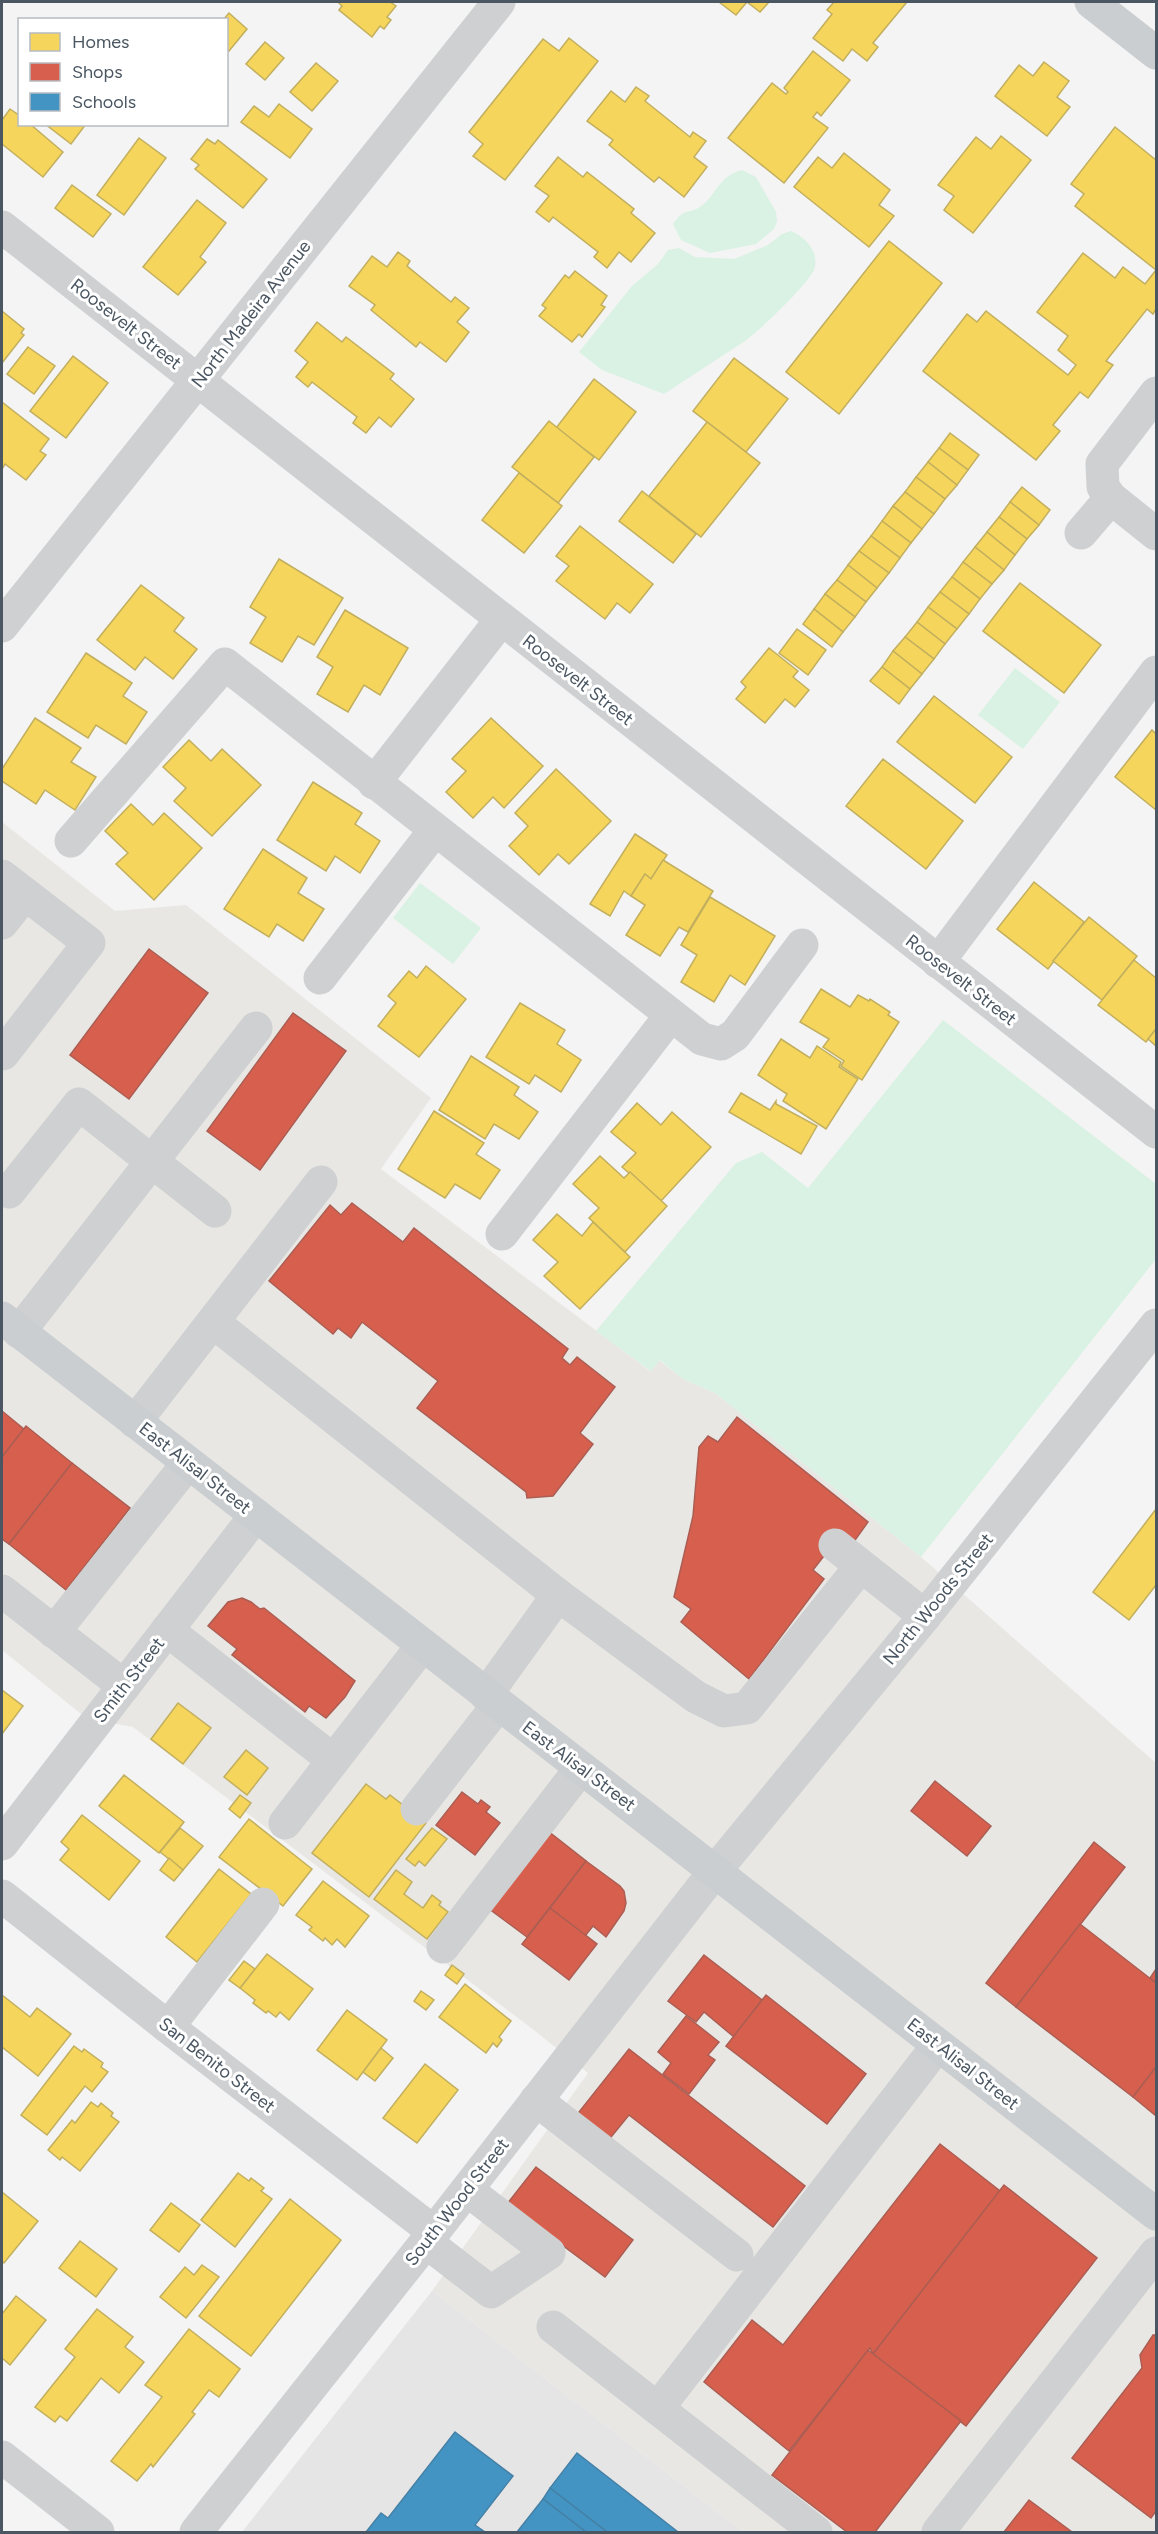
<svg xmlns="http://www.w3.org/2000/svg" width="1158" height="2534" viewBox="0 0 1158 2534" font-family="Figtree,sans-serif">
<rect width="100%" height="100%" fill="#f4f4f4"/>
<!-- commercial -->
<path fill="#e8e7e3" d="M2 822 115 911 186 905 431 1098 381 1169 650 1371 659 1360 683 1379 715 1393 921 1557 1156 1763V2532H743L432 2291 588 2073 535 2031 133 1727 86 1718 2 1650Z"/>
<!-- education -->
<path fill="#e6e5e6" d="M432 2291 743 2532H242Z"/>
<!-- green -->
<g fill="#d9f2e3">
<path d="M742 170 756 177 776 212 777 221 774 229 756 244 710 253 681 240 673 224C685 207 687 215 700 207 717 195 718 176 742 170Z"/>
<path d="M791 231C805 237 818 250 815 267 812 281 759 331 745 341 718 359 691 376 664 394L602 370 579 352 632 286 658 264 668 250 679 248 695 257 734 259 768 245 782 234Z"/>
<path d="M1015 668 1060 702 1023 749 978 715Z"/>
<path d="M420 883 481 928 453 964 393 918Z"/>
<path d="M943 1020 1156 1184V1259L921 1557 715 1393 683 1379 660 1360 651 1371 596 1331 736 1163 762 1152 808 1188Z"/>
</g>
<!-- homes -->
<g fill="#f6d55c" stroke="#c2af5e" stroke-width="1.5">
<path d="M340 2H390L396 6 387 17 391 20 384 29 380 26 372 37 339 10 342 6 339 3Z"/>
<path d="M719 2H747L736 15Z"/>
<path d="M747 2H769L760 12Z"/>
<path d="M834 2H907L873 43 878 47 867 61 852 49 843 61 813 38 832 14 827 10Z"/>
<path d="M229 13 247 29 229 51 226 49V20H223Z"/>
<path d="M569 38 598 61 505 180 473 156 483 144 469 132 543 39 559 51Z"/>
<path d="M265 42 284 58 265 80 246 64Z"/>
<path d="M813 51 850 80 821 116 817 112 813 117 828 128 784 183 728 138 772 83 786 94 788 92 784 88Z"/>
<path d="M1044 62 1069 81 1057 97 1070 107 1047 136 995 96 1019 65 1033 76Z"/>
<path d="M316 63 338 81 312 111 290 92Z"/>
<path d="M636 87 649 96 645 101 690 137 693 132 706 141 694 157 707 167 684 197 659 177 654 182 609 145 613 140 587 121 611 91 625 102Z"/>
<path d="M279 104 312 129 290 158 241 122 254 106 269 117Z"/>
<path d="M10 109 20 116V124H30L63 152 43 177 2 144V120Z"/>
<path d="M45 124H86L71 144Z"/>
<path d="M1115 127 1156 160V309L1153 314 1147 309 1106 361 1113 365 1088 398 1080 392 1053 425 1060 431 1036 460 923 371 967 314 977 322 986 311 1068 375 1076 365 1058 350 1068 336 1037 312 1083 253 1115 278 1123 267 1145 284 1156 270 1075 206 1084 194 1071 184Z"/>
<path d="M1001 136 1031 160 973 233 944 210 954 196 938 185 976 137 991 149Z"/>
<path d="M139 138 166 158 124 215 97 195Z"/>
<path d="M207 139 215 144 218 140 267 179 243 208 195 169 199 165 191 159Z"/>
<path d="M844 153 890 190 879 205 894 216 869 247 794 187 818 157 832 168Z"/>
<path d="M558 157 583 177 587 172 634 209 631 213 655 233 631 262 619 252 607 268 594 257 598 252 553 217 549 222 536 212 549 196 535 186Z"/>
<path d="M72 185 111 214 93 237 55 208Z"/>
<path d="M197 200 226 223 200 257 206 262 178 295 143 267Z"/>
<path d="M889 241 942 283 839 414 786 372Z"/>
<path d="M398 252 410 261 407 266 451 302 455 297 469 308 457 322 469 332 446 362 420 342 416 347 371 310 375 305 349 286 372 256 387 267Z"/>
<path d="M575 271 607 296 601 305 605 307 582 337 579 334 572 342 539 316 546 308 542 305 565 275 569 278Z"/>
<path d="M2 311 24 329 21 333 24 335 2 363Z"/>
<path d="M317 322 342 342 346 337 394 374 390 379 414 399 391 427 379 417 366 433 353 423 357 417 312 382 308 387 296 377 308 362 295 351Z"/>
<path d="M28 347 55 366 34 394 7 374Z"/>
<path d="M73 356 108 383 66 438 30 411Z"/>
<path d="M734 358 788 399 746 452 693 411Z"/>
<path d="M594 379 636 412 599 460 556 428Z"/>
<path d="M2 402 49 439 40 451 46 455 26 480 5 464 2 469Z"/>
<path d="M549 421 594 457 558 503 512 467Z"/>
<path d="M707 422 760 463 701 537 649 496Z"/>
<path d="M950 433 979 455 968 470 939 448Z"/>
<path d="M939 448 968 470 957 485 928 462Z"/>
<path d="M928 462 957 485 945 499 916 477Z"/>
<path d="M519 473 562 506 524 553 482 520Z"/>
<path d="M916 477 945 499 934 514 905 492Z"/>
<path d="M1022 487 1050 510 1039 525 1010 502Z"/>
<path d="M642 491 696 534 673 563 619 521Z"/>
<path d="M905 492 934 514 922 529 893 506Z"/>
<path d="M1010 502 1039 525 1027 539 999 517Z"/>
<path d="M893 506 922 529 911 543 882 521Z"/>
<path d="M999 517 1027 539 1015 555 987 532Z"/>
<path d="M882 521 911 543 900 558 871 536Z"/>
<path d="M580 526 653 584 630 613 617 603 605 619 556 581 569 566 556 556Z"/>
<path d="M987 532 1015 555 1004 570 975 547Z"/>
<path d="M871 536 900 558 889 573 859 551Z"/>
<path d="M975 547 1004 570 992 584 963 562Z"/>
<path d="M859 551 889 573 877 588 848 565Z"/>
<path d="M279 559 343 598 314 645 298 636 282 662 250 643 266 617 250 607Z"/>
<path d="M963 562 992 584 980 599 952 577Z"/>
<path d="M848 565 877 588 866 602 837 580Z"/>
<path d="M952 577 980 599 969 614 940 592Z"/>
<path d="M837 580 866 602 855 617 825 594Z"/>
<path d="M1020 583 1101 645 1064 693 983 631Z"/>
<path d="M141 585 184 618 174 631 197 649 173 679 145 657 135 670 97 640Z"/>
<path d="M940 592 969 614 957 629 928 607Z"/>
<path d="M825 594 855 617 843 632 814 609Z"/>
<path d="M928 607 957 629 945 644 917 622Z"/>
<path d="M814 609 843 632 832 647 803 624Z"/>
<path d="M345 610 408 648 380 695 364 685 348 712 317 694 333 667 317 657Z"/>
<path d="M917 622 945 644 934 659 905 637Z"/>
<path d="M797 629 826 650 808 675 779 653Z"/>
<path d="M905 637 934 659 922 674 893 651Z"/>
<path d="M769 648 798 671 793 677 809 690 795 707 785 699 765 723 736 699 746 687 741 682Z"/>
<path d="M893 651 922 674 910 689 882 667Z"/>
<path d="M86 653 132 683 123 696 147 712 126 744 96 725 88 738 47 712Z"/>
<path d="M882 667 910 689 899 704 870 681Z"/>
<path d="M934 696 1012 757 975 803 897 742Z"/>
<path d="M35 718 81 748 71 762 96 777 75 810 45 790 36 804 2 781V769Z"/>
<path d="M491 718 543 766 504 808 493 797 473 818 446 792 466 771 452 759Z"/>
<path d="M1152 730 1156 734V810L1115 777Z"/>
<path d="M189 740 211 761 222 749 261 785 212 836 174 801 186 788 163 767Z"/>
<path d="M883 759 963 821 926 869 846 806Z"/>
<path d="M556 769 611 821 569 864 558 854 539 875 509 846 528 826 515 813Z"/>
<path d="M313 782 362 813 355 824 380 841 360 873 335 856 326 871 277 840Z"/>
<path d="M131 804 153 825 164 813 202 848 154 900 116 864 128 853 105 831Z"/>
<path d="M635 834 667 855 651 879 645 874 631 896 624 891 610 916 590 904Z"/>
<path d="M263 849 307 878 298 893 324 909 303 941 277 924 269 937 224 909Z"/>
<path d="M663 860 713 891 688 932 679 927 660 956 626 935 645 905 631 896 645 874 651 879Z"/>
<path d="M1034 882 1084 922 1048 969 997 929Z"/>
<path d="M710 897 775 936 745 985 730 975 714 1002 681 982 697 955 681 945Z"/>
<path d="M1089 917 1137 956 1102 1000 1053 961Z"/>
<path d="M1134 960 1156 978V1029L1146 1042 1098 1005Z"/>
<path d="M426 966 466 999 419 1057 378 1026 396 1003 388 996 409 971 417 978Z"/>
<path d="M821 989 850 1007 858 995 869 1001 870 999 890 1012 888 1015 899 1022 862 1080 841 1066 844 1061 823 1047 829 1039 800 1022Z"/>
<path d="M520 1003 565 1030 557 1044 581 1060 561 1092 535 1075 529 1084 486 1057Z"/>
<path d="M1156 1029V1046L1148 1039Z"/>
<path d="M781 1039 810 1058 817 1046 841 1062 839 1067 858 1079 826 1129 783 1101 787 1094 758 1075Z"/>
<path d="M471 1056 519 1087 514 1095 538 1112 519 1139 494 1124 485 1139 439 1110Z"/>
<path d="M741 1093 770 1110 776 1101V1104L817 1126 801 1154 729 1112Z"/>
<path d="M637 1103 661 1125 672 1112 711 1147 661 1201 622 1167 636 1153 611 1132Z"/>
<path d="M434 1111 484 1143 476 1154 500 1170 480 1199 455 1184 445 1198 398 1169Z"/>
<path d="M600 1156 624 1178 630 1172 667 1206 625 1252 589 1218 599 1208 573 1184Z"/>
<path d="M557 1214 582 1236 593 1222 630 1257 580 1309 544 1276 558 1262 533 1240Z"/>
<path d="M1156 1509V1585L1129 1620 1093 1592Z"/>
<path d="M2 1690 23 1706 2 1734Z"/>
<path d="M178 1703 211 1728 183 1764 151 1739Z"/>
<path d="M246 1750 268 1768 247 1795 224 1777Z"/>
<path d="M124 1775 184 1822 159 1853 99 1806Z"/>
<path d="M366 1784 386 1799 390 1795 426 1823 369 1897 312 1853Z"/>
<path d="M240 1795 251 1803 240 1818 229 1809Z"/>
<path d="M82 1815 140 1861 109 1900 60 1860 69 1849 61 1842Z"/>
<path d="M249 1819 312 1869 283 1906 219 1857Z"/>
<path d="M180 1828 203 1846 183 1870 160 1852Z"/>
<path d="M432 1828 447 1839 425 1866 419 1861 415 1866 406 1859Z"/>
<path d="M169 1858 183 1870 174 1881 160 1870Z"/>
<path d="M219 1869 251 1894 197 1962 166 1937Z"/>
<path d="M396 1870 412 1882 404 1894 423 1908 432 1895 441 1902 439 1905 448 1912 427 1939 374 1899Z"/>
<path d="M323 1881 369 1916 345 1947 337 1939 332 1945 325 1938 323 1941 309 1930 312 1927 296 1915Z"/>
<path d="M267 1954 313 1989 289 2020 280 2012 276 2017 268 2011 266 2013 253 2003 255 2000 240 1988Z"/>
<path d="M244 1961 255 1969 240 1988 229 1980Z"/>
<path d="M452 1965 464 1974 457 1984 445 1975Z"/>
<path d="M465 1984 511 2021 499 2037 502 2040 497 2047 493 2043 486 2053 439 2017Z"/>
<path d="M421 1991 434 2000 426 2010 414 2001Z"/>
<path d="M2 1995 30 2017 37 2008 71 2034 38 2076 2 2047Z"/>
<path d="M347 2010 387 2040 357 2080 317 2050Z"/>
<path d="M74 2046 82 2052 84 2049 103 2063 101 2067 108 2072 92 2092 85 2086 47 2135 21 2115Z"/>
<path d="M381 2048 393 2058 375 2081 363 2072Z"/>
<path d="M425 2064 458 2090 417 2143 383 2118Z"/>
<path d="M91 2102 98 2107 101 2103 113 2113 111 2116 119 2122 80 2171 62 2157 60 2160 48 2150 72 2120 75 2123Z"/>
<path d="M238 2173 249 2181 251 2178 264 2188 261 2191 272 2199 235 2247 201 2220Z"/>
<path d="M2 2192 38 2221 4 2263 2 2261Z"/>
<path d="M290 2199 341 2240 251 2356 199 2316Z"/>
<path d="M171 2203 200 2225 179 2252 150 2230Z"/>
<path d="M80 2241 117 2269 96 2297 59 2268Z"/>
<path d="M202 2265 219 2277 186 2318 160 2297 185 2267 194 2275Z"/>
<path d="M16 2296 46 2320 10 2365 2 2358V2314Z"/>
<path d="M97 2309 133 2337 125 2347 144 2362 119 2393 101 2378 67 2421 60 2416 55 2422 35 2407 75 2357 65 2349Z"/>
<path d="M189 2329 240 2369 219 2397 209 2390 192 2412 195 2414 153 2467 151 2464 137 2481 111 2461 162 2397 145 2385Z"/>
</g>
<!-- shops -->
<g fill="#d6604d" stroke="#ac5d53" stroke-width="1.5">
<path d="M149 949 208 993 129 1099 70 1055Z"/>
<path d="M293 1013 346 1051 260 1170 207 1131Z"/>
<path d="M352 1203 403 1242 414 1228 568 1349 562 1358 570 1365 577 1357 615 1387 580 1433 593 1444 553 1496 527 1498 526 1492 417 1408 438 1381 362 1322 351 1338 338 1328 333 1334 269 1281 330 1205 341 1215Z"/>
<path d="M2 1411 24 1429 2 1457Z"/>
<path d="M737 1417 868 1522 853 1543 841 1534 813 1570 824 1579 749 1679 681 1622 691 1609 674 1597 693 1516 699 1447 708 1436 718 1442Z"/>
<path d="M26 1426 72 1463 9 1544 2 1539V1457Z"/>
<path d="M72 1463 130 1508 66 1590 9 1544Z"/>
<path d="M242 1598 251 1602 260 1609 264 1608 355 1681 345 1697 326 1718 309 1706 305 1712 232 1655 237 1649 208 1626 228 1602Z"/>
<path d="M935 1781 991 1826 967 1856 911 1811Z"/>
<path d="M462 1792 478 1804 481 1800 490 1807 486 1812 500 1823 475 1855 436 1825Z"/>
<path d="M548 1831 586 1861 527 1937 488 1908Z"/>
<path d="M1094 1842 1125 1867 1016 2007 986 1983Z"/>
<path d="M586 1861 620 1886 624 1891 626 1903 624 1911 606 1937 593 1926 585 1936 550 1908Z"/>
<path d="M550 1908 597 1944 569 1980 522 1944Z"/>
<path d="M1080 1924 1156 1983V2067L1133 2097 1016 2007Z"/>
<path d="M704 1955 762 2000 734 2037 704 2012 696 2022 668 2001Z"/>
<path d="M1156 1969V1983L1150 1978Z"/>
<path d="M766 1995 866 2074 827 2124 726 2046Z"/>
<path d="M686 2016 719 2042 708 2055 715 2060 689 2094 663 2074 671 2063 658 2052Z"/>
<path d="M629 2049 805 2186 773 2227 629 2115 607 2142 575 2117Z"/>
<path d="M1156 2067V2116L1133 2097Z"/>
<path d="M940 2144 1000 2191 873 2354 870 2348 789 2451 704 2382 752 2320 783 2345Z"/>
<path d="M536 2167 633 2240 605 2277 507 2204Z"/>
<path d="M1004 2185 1097 2258 966 2426 873 2354Z"/>
<path d="M1153 2335H1156V2511L1151 2518 1072 2458 1142 2368 1140 2355Z"/>
<path d="M868 2350 961 2421 875 2532H847L772 2475Z"/>
<path d="M1029 2500 1072 2532H1004Z"/>
</g>
<!-- schools -->
<g fill="#4393c3" stroke="#4581a6" stroke-width="1.5">
<path d="M455 2432 513 2476 475 2525 485 2532H366L381 2513 388 2518Z"/>
<path d="M577 2453 678 2532H607L550 2488Z"/>
<path d="M550 2488 607 2532H586L543 2499Z"/>
<path d="M543 2499 586 2532H517Z"/>
</g>
<g fill="none" stroke-linecap="round" stroke-linejoin="round">
<!-- minor -->
<g stroke="#ced0d2" stroke-width="33">
<path d="M2 227 1156 1132"/>
<path d="M1156 393 1102 464 1103 487 1111 498 1156 534"/>
<path d="M1081 533 1111 498"/>
<path d="M2 626 499 2"/>
<path d="M374 783 501 620"/>
<path d="M71 841 225 664 702 1039 721 1044 735 1035 802 945"/>
<path d="M2 876 89 943 3 1054 2 1053"/>
<path d="M2 923 25 894"/>
<path d="M938 962 1156 672"/>
<path d="M320 978 435 830"/>
<path d="M9 1192 79 1104 215 1211"/>
<path d="M502 1234 671 1015"/>
<path d="M213 1322 558 1595 696 1697 724 1711 747 1708 861 1566"/>
<path d="M19 1332 256 1028"/>
<path d="M135 1422 321 1182"/>
<path d="M835 1545 925 1616"/>
<path d="M2 1591 124 1686"/>
<path d="M167 1630 333 1760"/>
<path d="M54 1632 188 1463"/>
<path d="M486 1695 558 1595"/>
<path d="M417 1809 498 1705"/>
<path d="M285 1823 422 1646"/>
<path d="M2 1844 256 1515"/>
<path d="M2 1896 168 2027 434 2232"/>
<path d="M443 1947 581 1768"/>
<path d="M168 2027 263 1904"/>
<path d="M536 2100 737 2255"/>
<path d="M426 2242 491 2292 549 2253 467 2190"/>
<path d="M553 2327 816 2532"/>
<path d="M658 2408 938 2045"/>
<path d="M2 2457 98 2532"/>
<path d="M196 2532 426 2242 715 1871 925 1616 1156 1325"/>
<path d="M938 2532 1156 2253"/>
</g>
<!-- major -->
<g stroke="#caced1" stroke-width="33">
<path d="M1091 2 1156 53"/>
<path d="M2 1318 1156 2214"/>
</g>
</g>
<g text-anchor="middle" dominant-baseline="central" stroke-width="6" stroke-linejoin="round" paint-order="stroke">
<!-- street labels -->
<g font-size="18" fill="#4a5661" stroke="#fff">
<text transform="translate(251 314) rotate(-52)">North Madeira Avenue</text>
<text transform="translate(126 324) rotate(38)">Roosevelt Street</text>
<text transform="translate(578 680) rotate(38)">Roosevelt Street</text>
<text transform="translate(961 980) rotate(38)">Roosevelt Street</text>
<text transform="translate(195 1468) rotate(38)">East Alisal Street</text>
<text transform="translate(938 1599) rotate(-51)">North Woods Street</text>
<text transform="translate(129 1680) rotate(-52)">Smith Street</text>
<text transform="translate(579 1766) rotate(37)">East Alisal Street</text>
<text transform="translate(963 2064) rotate(38)">East Alisal Street</text>
<text transform="translate(217 2065) rotate(38)">San Benito Street</text>
<text transform="translate(457 2202) rotate(-52)">South Wood Street</text>
</g>
</g>
<!-- border -->
<rect width="1158" height="2534" fill="none" stroke="#4a5661" stroke-width="6"/>
<!-- legend -->
<rect x="18" y="18" width="210" height="108" fill="#ffffff" stroke="#b7bbc0" stroke-width="1.5"/>
<rect x="30" y="33" width="30" height="18" fill="#f6d55c" stroke="#b7bbc0" stroke-width="1.5"/>
<text x="72" y="48" font-size="18" fill="#4a5661">Homes</text>
<rect x="30" y="63" width="30" height="18" fill="#d6604d" stroke="#b7bbc0" stroke-width="1.5"/>
<text x="72" y="78" font-size="18" fill="#4a5661">Shops</text>
<rect x="30" y="93" width="30" height="18" fill="#4393c3" stroke="#b7bbc0" stroke-width="1.5"/>
<text x="72" y="108" font-size="18" fill="#4a5661">Schools</text>
</svg>
